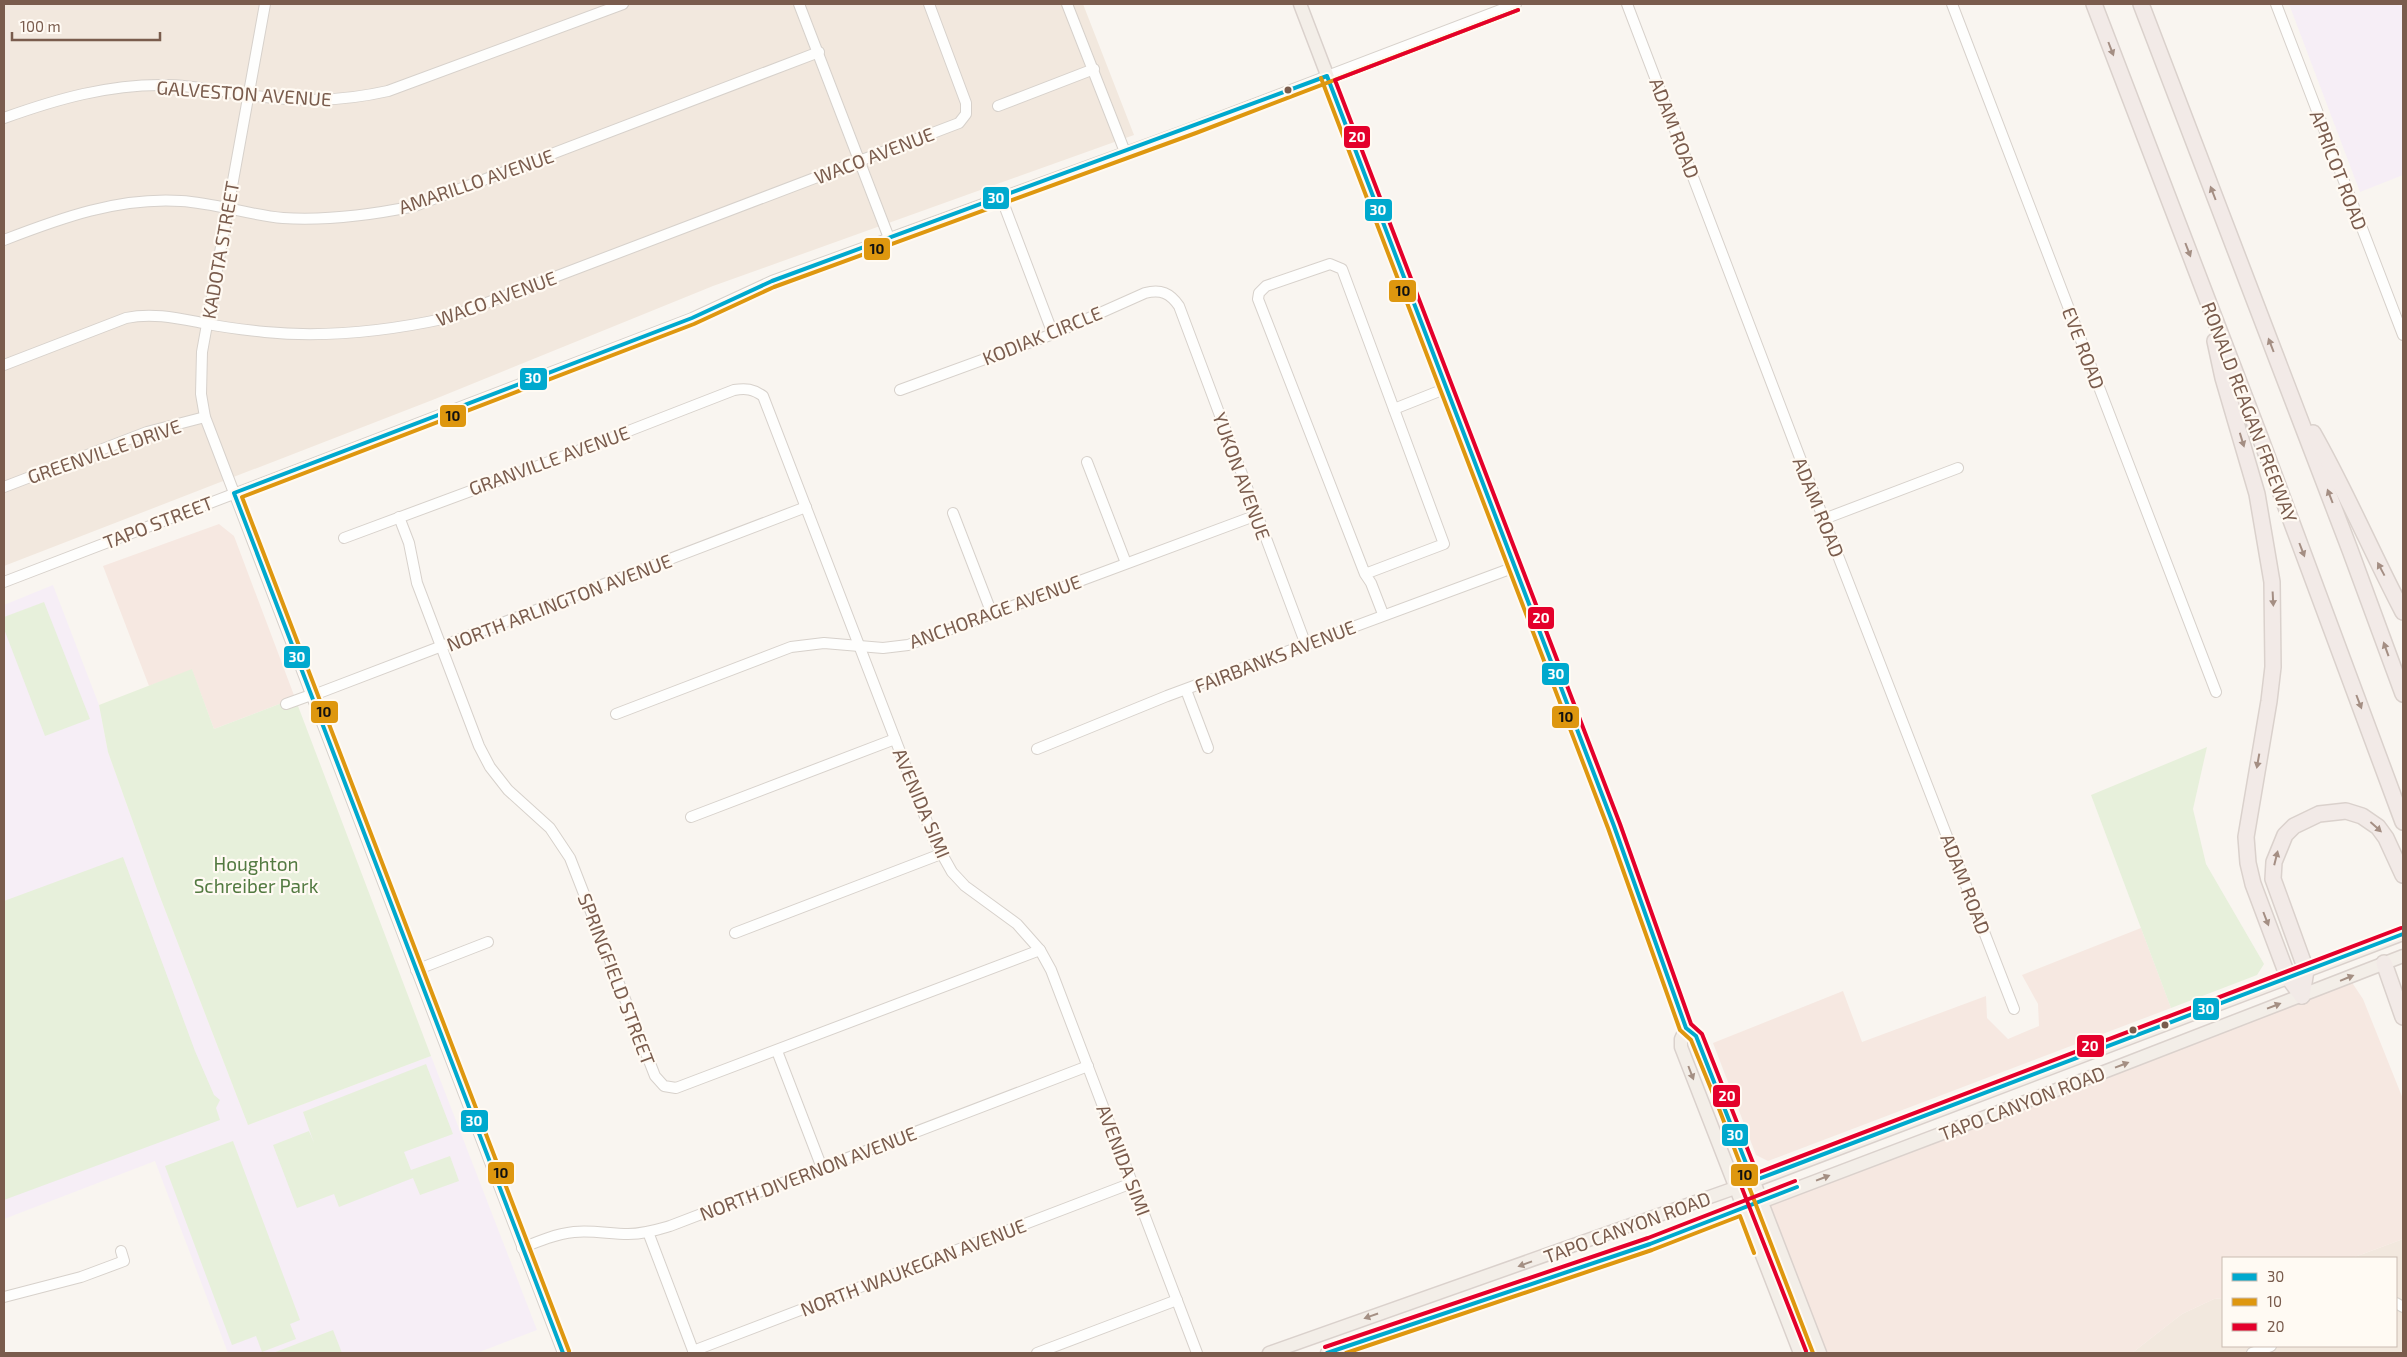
<svg xmlns="http://www.w3.org/2000/svg" width="2407" height="1357" viewBox="0 0 2407 1357" font-family="'Exo 2',sans-serif">
<rect width="100%" height="100%" fill="#f9f5f0"/>
<!-- residential -->
<g fill="#f2e8de">
<path d="M4 4H1083L1134 135 713 286 435 399 4 566Z"/>
<path d="M2403 1239V1353H2132L2182 1314 2214 1299 2223 1298V1346H2396V1258H2352Z"/>
</g>
<!-- commercial -->
<g fill="#f6e8e1">
<path d="M219 524 234 536 295 698 214 729 192 670 149 686 103 566Z"/>
<path d="M2141 928 2171 1008 1768 1161 1756 1155 1713 1043 1843 991 1862 1042 1986 996 1987 1018 2008 1039 2039 1026 2038 1004 2022 975Z"/>
<path d="M2351 981 2363 999 2403 1099V1239L2352 1258H2223V1298L2214 1299 2182 1314 2132 1353H1826L1766 1203Z"/>
</g>
<!-- education -->
<g fill="#f6eef6">
<path d="M2289 4H2403V175L2360 192Z"/>
<path d="M53 585 99 705 108 752 157 889 248 1125 431 1056 537 1330 477 1353H228L155 1161 4 1219V605Z"/>
</g>
<!-- green -->
<g fill="#e7f0db">
<path d="M44 602 90 719 45 736 4 629V617Z"/>
<path d="M192 669 214 729 295 698 431 1056 248 1125 157 889 108 752 99 705Z"/>
<path d="M2207 747 2193 809 2206 864 2264 964 2257 975 2171 1008 2091 795Z"/>
<path d="M123 857 195 1051 214 1095 220 1100 216 1108 220 1120 4 1200V901Z"/>
<path d="M426 1064 453 1134 404 1152 411 1170 450 1156 459 1181 420 1195 413 1178 339 1207 334 1194 297 1208 273 1145 309 1131 314 1143 303 1112Z"/>
<path d="M233 1141 300 1320 290 1324 296 1339 262 1352 256 1336 232 1345 165 1166Z"/>
<path d="M333 1330 342 1353H273Z"/>
</g>
<g fill="none" stroke-linecap="round" stroke-linejoin="round">
<defs>
<g id="minor">
<path d="M265 4 202 352 201 394 205 417 563 1353"/>
<path d="M799 4 889 238"/>
<path d="M1067 4 1125 152"/>
<path d="M1627 4 1802 463 2014 1009"/>
<path d="M1952 4 2216 692"/>
<path d="M2276 4 2403 335"/>
<path d="M998 106 1094 69"/>
<path d="M4 118C57 99 109 84 166 85 194 85 221 92 249 95 298 102 339 102 388 91L623 4"/>
<path d="M1001 197 1053 334"/>
<path d="M4 240C61 218 118 197 181 201 215 203 249 215 283 218 328 221 371 215 415 206L819 52"/>
<path d="M4 365 126 318C154 312 181 319 208 324 227 328 246 330 265 332 326 338 388 331 447 318L959 123 966 114V103L929 4"/>
<path d="M900 390 1053 334 1145 293C1161 289 1170 293 1179 306L1306 645"/>
<path d="M1394 409 1447 388"/>
<path d="M1087 462 1126 563"/>
<path d="M4 487 147 432 205 417"/>
<path d="M953 513 992 614"/>
<path d="M399 517 409 543 417 583 479 746 490 767 508 790 550 828 570 858 655 1076 664 1086 676 1088 1040 950"/>
<path d="M1824 519 1958 468"/>
<path d="M344 538 554 460 734 390C746 388 753 389 763 396L934 840 952 872 965 886 1017 924 1040 950 1051 970 1197 1353"/>
<path d="M1365 574 1444 544 1342 269 1330 264 1266 286 1259 293 1258 299 1365 574 1371 583 1383 614"/>
<path d="M4 582 692 318 772 281 1194 127 1516 4"/>
<path d="M1186 690 1208 748"/>
<path d="M311 696 806 507"/>
<path d="M286 704 311 695"/>
<path d="M616 714 791 647 824 643 883 648 908 645 1257 515"/>
<path d="M1037 749 1167 696 1515 567"/>
<path d="M691 817 895 739"/>
<path d="M735 933 941 854"/>
<path d="M416 970 488 942"/>
<path d="M777 1051 822 1168"/>
<path d="M648 1232 694 1353"/>
<path d="M522 1248C539 1241 556 1234 574 1232 592 1230 610 1234 628 1234 643 1234 656 1230 670 1226L1088 1066"/>
<path d="M4 1297 81 1277 124 1261 121 1251"/>
<path d="M2396 1303 2403 1307"/>
<path d="M693 1351 1132 1183"/>
<path d="M1037 1353 1177 1300"/>
<path d="M2252 1353 2271 1346"/>
</g>
<g id="major">
<path d="M1300 4 1614 826 1686 1028 1696 1036 1722 1099 1820 1353"/>
<path d="M1686 1028 1681 1039V1047L1800 1353"/>
<path d="M1269 1353 1735 1188 2403 934"/>
<path d="M1327 1353 1650 1244 2109 1070 2403 956"/>
</g>
<g id="highway">
<path d="M2094 4 2260 437 2403 822"/>
<path d="M2141 4 2350 550 2403 694"/>
<path d="M2215 341 2223 378 2257 494 2272 582 2273 667 2269 701 2246 837 2248 863 2253 884 2288 977 2302 996"/>
<path d="M2313 433C2346 491 2372 553 2403 612"/>
<path d="M2384 963 2403 1017"/>
<path d="M2302 996 2306 970 2273 879 2274 862 2285 835 2294 826 2319 814 2346 811 2362 816 2378 827 2386 838 2403 875"/>
</g>
</defs>
<!-- minor casing -->
<use href="#minor" stroke="#d7d1cb" stroke-width="12"/>
<!-- major casing -->
<use href="#major" stroke="#dad1cc" stroke-width="15"/>
<!-- highway casing -->
<use href="#highway" stroke="#dad1cc" stroke-width="18"/>
<!-- minor -->
<use href="#minor" stroke="#fefefd" stroke-width="10"/>
<!-- major -->
<use href="#major" stroke="#f3eee8" stroke-width="12"/>
<!-- highway -->
<use href="#highway" stroke="#f2eae7" stroke-width="15"/>
<defs>
<g id="bus-1">
<path d="M563 1353 234 493 692 318 772 281 1327 76 1614 826 1686 1028 1696 1036 1753 1181 2403 934"/>
<path d="M1327 1353 1650 1244 1797 1187"/>
</g>
<g id="bus-2">
<path d="M1321 78 1608 828 1680 1030 1691 1040 1716 1101 1813 1353"/>
<path d="M569 1351 242 497 694 324 774 287 1196 133 1518 10"/>
<path d="M1346 1353 1652 1250 1740 1216 1754 1253"/>
</g>
<g id="bus-3">
<path d="M1518 10 1335 80 1620 824 1691 1024 1702 1034 1757 1173 2401 928"/>
<path d="M1738 1178 1806 1351"/>
<path d="M1325 1347 1648 1238 1795 1181"/>
</g>
</defs>
<!-- bus-1 casing -->
<use href="#bus-1" stroke="#fffaf3" stroke-width="8"/>
<!-- bus-2 casing -->
<use href="#bus-2" stroke="#fffaf3" stroke-width="8"/>
<!-- bus-3 casing -->
<use href="#bus-3" stroke="#fffaf3" stroke-width="8"/>
<!-- bus-1 -->
<use href="#bus-1" stroke="#00a9ce" stroke-width="4"/>
<!-- bus-2 -->
<use href="#bus-2" stroke="#de970f" stroke-width="4"/>
<!-- bus-3 -->
<use href="#bus-3" stroke="#e4002b" stroke-width="4"/>
</g>
<!-- one-way arrows -->
<defs><path id="oneway-solid" d="M-6-.8H1V-3.2L6.5 0L1 3.2V.8H-6Z" transform="scale(1.25)"/></defs>
<g fill="#a48e83">
<use href="#oneway-solid" transform="translate(2111 49) rotate(69)"/>
<use href="#oneway-solid" transform="translate(2213 193) rotate(-111)"/>
<use href="#oneway-solid" transform="translate(2188 250) rotate(69)"/>
<use href="#oneway-solid" transform="translate(2271 345) rotate(-111)"/>
<use href="#oneway-solid" transform="translate(2242 440) rotate(73)"/>
<use href="#oneway-solid" transform="translate(2330 496) rotate(-111)"/>
<use href="#oneway-solid" transform="translate(2302 550) rotate(69)"/>
<use href="#oneway-solid" transform="translate(2381 569) rotate(-118)"/>
<use href="#oneway-solid" transform="translate(2273 599) rotate(87)"/>
<use href="#oneway-solid" transform="translate(2386 649) rotate(-110)"/>
<use href="#oneway-solid" transform="translate(2359 702) rotate(69)"/>
<use href="#oneway-solid" transform="translate(2258 761) rotate(100)"/>
<use href="#oneway-solid" transform="translate(2376 827) rotate(42)"/>
<use href="#oneway-solid" transform="translate(2276 858) rotate(-76)"/>
<use href="#oneway-solid" transform="translate(2266 919) rotate(69)"/>
</g>
<g fill="#a48f83">
<use href="#oneway-solid" transform="translate(2347 978) rotate(-22)"/>
<use href="#oneway-solid" transform="translate(2274 1006) rotate(-21)"/>
<use href="#oneway-solid" transform="translate(2122 1065) rotate(-21)"/>
<use href="#oneway-solid" transform="translate(1691 1073) rotate(69)"/>
<use href="#oneway-solid" transform="translate(1823 1178) rotate(-21)"/>
<use href="#oneway-solid" transform="translate(1525 1264) rotate(160)"/>
<use href="#oneway-solid" transform="translate(1371 1316) rotate(161)"/>
</g>
<!-- markers -->
<g fill="#7a5c4d" stroke="#fffaf3" stroke-width="2">
<circle cx="1288" cy="90" r="4.5"/>
<circle cx="2165" cy="1025" r="4.5"/>
<circle cx="2133" cy="1030" r="4.5"/>
</g>
<g text-anchor="middle" dominant-baseline="central" stroke-width="4.5" stroke-linejoin="round" paint-order="stroke">
<!-- street labels -->
<g font-size="19" fill="#7a5c4d" stroke="#fffaf3">
<text transform="translate(244 93) rotate(4)">GALVESTON AVENUE</text>
<text transform="translate(1675 128) rotate(69)">ADAM ROAD</text>
<text transform="translate(874 155) rotate(-21)">WACO AVENUE</text>
<text transform="translate(2339 170) rotate(69)">APRICOT ROAD</text>
<text transform="translate(476 181) rotate(-19)">AMARILLO AVENUE</text>
<text transform="translate(220 250) rotate(-80)">KADOTA STREET</text>
<text transform="translate(496 298) rotate(-20)">WACO AVENUE</text>
<text transform="translate(1042 335) rotate(-22)">KODIAK CIRCLE</text>
<text transform="translate(2084 348) rotate(69)">EVE ROAD</text>
<text transform="translate(2250 412) rotate(69)">RONALD REAGAN FREEWAY</text>
<text transform="translate(104 451) rotate(-19)">GREENVILLE DRIVE</text>
<text transform="translate(549 460) rotate(-20)">GRANVILLE AVENUE</text>
<text transform="translate(1242 476) rotate(70)">YUKON AVENUE</text>
<text transform="translate(1819 507) rotate(68)">ADAM ROAD</text>
<text transform="translate(158 522) rotate(-21)">TAPO STREET</text>
<text transform="translate(559 602) rotate(-21)">NORTH ARLINGTON AVENUE</text>
<text transform="translate(995 611) rotate(-20)">ANCHORAGE AVENUE</text>
<text transform="translate(1275 656) rotate(-21)">FAIRBANKS AVENUE</text>
<text transform="translate(922 803) rotate(67)">AVENIDA SIMI</text>
<text transform="translate(1966 884) rotate(69)">ADAM ROAD</text>
<text transform="translate(617 979) rotate(69)">SPRINGFIELD STREET</text>
<text transform="translate(2022 1103) rotate(-21)">TAPO CANYON ROAD</text>
<text transform="translate(1124 1160) rotate(69)">AVENIDA SIMI</text>
<text transform="translate(808 1173) rotate(-21)">NORTH DIVERNON AVENUE</text>
<text transform="translate(1627 1227) rotate(-20)">TAPO CANYON ROAD</text>
<text transform="translate(913 1267) rotate(-21)">NORTH WAUKEGAN AVENUE</text>
</g>
<!-- park labels -->
<g font-size="19" fill="#537a41" stroke="#fffaf3">
<text x="256" y="863">Houghton<tspan x="256" dy="22">Schreiber Park</tspan></text>
</g>
</g>
<g stroke="#fffaf3" stroke-width="2">
<rect x="1343" y="125" width="28" height="24" rx="5" fill="#e4002b"/>
<rect x="982" y="186" width="28" height="24" rx="5" fill="#00a9ce"/>
<rect x="1364" y="198" width="29" height="24" rx="5" fill="#00a9ce"/>
<rect x="863" y="237" width="28" height="24" rx="5" fill="#de970f"/>
<rect x="1388" y="279" width="29" height="24" rx="5" fill="#de970f"/>
<rect x="519" y="367" width="29" height="24" rx="5" fill="#00a9ce"/>
<rect x="439" y="404" width="28" height="24" rx="5" fill="#de970f"/>
<rect x="1527" y="606" width="28" height="24" rx="5" fill="#e4002b"/>
<rect x="283" y="645" width="28" height="24" rx="5" fill="#00a9ce"/>
<rect x="1541" y="662" width="29" height="24" rx="5" fill="#00a9ce"/>
<rect x="310" y="700" width="29" height="24" rx="5" fill="#de970f"/>
<rect x="1551" y="705" width="29" height="24" rx="5" fill="#de970f"/>
<rect x="2192" y="997" width="28" height="24" rx="5" fill="#00a9ce"/>
<rect x="2076" y="1034" width="29" height="24" rx="5" fill="#e4002b"/>
<rect x="1712" y="1084" width="29" height="24" rx="5" fill="#e4002b"/>
<rect x="460" y="1109" width="29" height="24" rx="5" fill="#00a9ce"/>
<rect x="1721" y="1123" width="28" height="24" rx="5" fill="#00a9ce"/>
<rect x="487" y="1161" width="28" height="24" rx="5" fill="#de970f"/>
<rect x="1730" y="1163" width="29" height="24" rx="5" fill="#de970f"/>
</g>
<g font-size="14" text-anchor="middle" font-weight="bold" fill="#fff">
<text x="1357" y="142">20</text>
<text x="996" y="203">30</text>
<text x="1378" y="215">30</text>
<text x="533" y="383">30</text>
<text x="1541" y="623">20</text>
<text x="297" y="662">30</text>
<text x="1556" y="679">30</text>
<text x="2206" y="1014">30</text>
<text x="2090" y="1051">20</text>
<text x="1727" y="1101">20</text>
<text x="474" y="1126">30</text>
<text x="1735" y="1140">30</text>
</g>
<g font-size="14" text-anchor="middle" font-weight="bold" fill="#111">
<text x="877" y="254">10</text>
<text x="1403" y="296">10</text>
<text x="453" y="421">10</text>
<text x="324" y="717">10</text>
<text x="1566" y="722">10</text>
<text x="501" y="1178">10</text>
<text x="1745" y="1180">10</text>
</g>
<!-- border -->
<rect width="2407" height="1357" fill="none" stroke="#7a5c4d" stroke-width="10"/>
<!-- legend -->
<rect x="2222" y="1257" width="175" height="90" fill="#fffaf3" stroke="#cabbb1"/>
<rect x="2232" y="1273" width="25" height="8" fill="#00a9ce" stroke="#cabbb1"/>
<text x="2267" y="1282" font-size="15" fill="#7a5c4d">30</text>
<rect x="2232" y="1298" width="25" height="8" fill="#de970f" stroke="#cabbb1"/>
<text x="2267" y="1307" font-size="15" fill="#7a5c4d">10</text>
<rect x="2232" y="1323" width="25" height="8" fill="#e4002b" stroke="#cabbb1"/>
<text x="2267" y="1332" font-size="15" fill="#7a5c4d">20</text>
<!-- scale -->
<path d="M12 32v8h148v-8" fill="none" stroke="#7a5c4d" stroke-width="2.5"/>
<text x="20" y="32" font-size="15" fill="#7a5c4d" stroke="#fffaf3" stroke-width="4" paint-order="stroke">100 m</text>
</svg>
